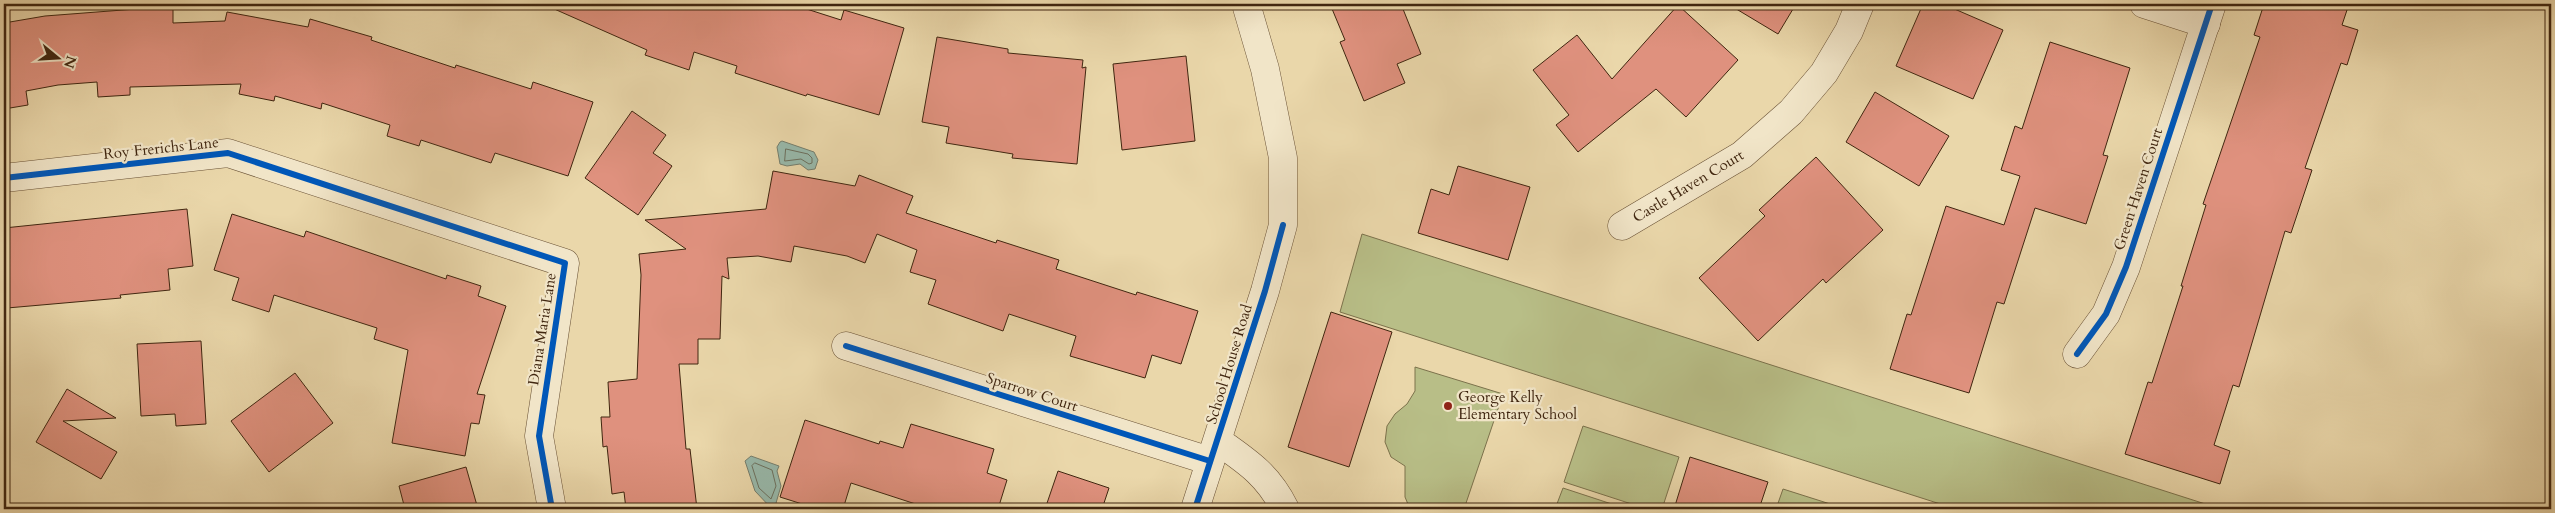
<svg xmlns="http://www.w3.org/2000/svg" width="2555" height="513" viewBox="0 0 2555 513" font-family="Cardo,serif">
<rect width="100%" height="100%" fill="#ead7aa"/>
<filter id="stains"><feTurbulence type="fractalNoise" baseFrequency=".004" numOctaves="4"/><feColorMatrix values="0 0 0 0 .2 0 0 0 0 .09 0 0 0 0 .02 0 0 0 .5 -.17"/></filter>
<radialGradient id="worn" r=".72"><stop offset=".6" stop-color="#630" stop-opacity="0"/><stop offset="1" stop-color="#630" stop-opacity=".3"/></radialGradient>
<!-- green -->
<g fill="#b8be87" stroke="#7c724c">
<path d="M1362 234 2221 509H1956L1340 312Z"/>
<path d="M1415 367 1503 394 1464 509H1410L1405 497V466L1391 457 1385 442 1387 426 1395 414 1407 404 1415 391Z"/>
<path d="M1583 426 1679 457 1662 509H1647L1564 482Z"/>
<path d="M1563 488 1627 509H1555Z"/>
<path d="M1783 489 1846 509H1776Z"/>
</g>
<!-- water -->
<g fill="#98b9ab" stroke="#757e6d">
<path d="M782 141 814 152 818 160 815 169 808 170 800 164 787 166 780 164 777 147 780 142Z"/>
<path d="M751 456 779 466 777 471 781 486 776 503 783 505 781 509H772L755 491 745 461Z"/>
</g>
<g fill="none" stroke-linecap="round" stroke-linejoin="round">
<!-- shore -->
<g stroke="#6c705e" stroke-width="1">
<path d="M786 149 808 154 812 158V163L809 164 801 159 785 161Z"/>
<path d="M755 463 772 470 776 486 771 499 759 488 752 466Z"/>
</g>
</g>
<!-- building -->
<g fill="#df917e" stroke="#402610">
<path d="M543 4H791L841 20 844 10 904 28 879 115 807 94 806 96 735 73 737 66 694 52 689 70 645 55 647 50Z"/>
<path d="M1330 4H1401L1421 54 1397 64 1405 83 1364 101 1340 42 1345 40Z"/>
<path d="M1728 4H1796L1778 34Z"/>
<path d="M1923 4H1943L2003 30 1973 99 1896 66Z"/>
<path d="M2264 4H2349L2342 25 2358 30 2347 65 2341 63 2305 168 2312 170 2291 233 2285 231 2239 387 2233 385 2214 445 2230 451 2220 484 2125 454 2148 382 2152 383 2183 286H2181L2206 205 2203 204 2260 37 2254 35Z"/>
<path d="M136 5H173V23L225 21 227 12 308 27 310 19 372 37 371 40 455 68 456 65 531 89 533 82 593 102 568 176 495 153 491 163 421 140 419 146 387 136 390 125 322 103 321 109 275 96 274 101 239 94 241 84 130 87V95L98 97 97 82 58 85 26 91 28 105 4 109V23L45 16 136 9Z"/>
<path d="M1678 5 1738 60 1686 117 1656 89 1578 152 1556 125 1569 115 1533 70 1577 35 1612 79Z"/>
<path d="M937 37 1008 49V53L1083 60 1082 68 1086 67 1077 164 1012 158 1013 154 946 143 949 127 922 122Z"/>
<path d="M2050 42 2130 68 2103 155 2108 156 2086 224 2035 208 2004 304 1997 302 1969 393 1890 369 1907 314 1911 315 1946 206 2004 225 2020 176 2001 170 2015 126 2022 129Z"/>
<path d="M1186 56 1195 141 1122 150 1113 64Z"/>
<path d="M1875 92 1949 136 1919 186 1846 142Z"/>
<path d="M632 111 666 135 653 153 672 166 638 215 585 178Z"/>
<path d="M1816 157 1883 230 1826 283 1823 279 1758 341 1699 278 1765 216 1759 210Z"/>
<path d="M1458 166 1530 187 1508 260 1418 233 1431 189 1449 195Z"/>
<path d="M773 171 855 186 859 175 913 196 906 213 996 243 997 240 1059 260 1056 269 1136 295 1137 292 1198 311 1181 364 1152 355 1145 378 1070 356 1076 336 1009 314 1003 331 928 304 936 280 910 272 917 250 877 234 865 263 847 256 794 246 791 262 758 256 727 258 729 279 722 276 720 339H698V364H679L686 449H690L697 509H626L624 492 612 494 607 446 603 447 601 417H610L608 382 637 379 641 275 639 254 686 249 645 220 766 209Z"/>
<path d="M187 209 193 266 168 269 170 290 120 295 121 298 7 308 6 289 4 290V228Z"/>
<path d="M232 214 304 237 306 231 446 279 447 275 481 286 478 296 506 306 477 394 485 395 479 424 471 423 465 456 392 443 408 350 374 339 377 328 274 295 269 312 232 300 239 278 214 270Z"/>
<path d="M1331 312 1392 332 1349 467 1288 447Z"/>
<path d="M201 341 206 424 176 426 175 414 141 416 137 344Z"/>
<path d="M295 373 333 423 269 472 231 421Z"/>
<path d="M67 389 116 418 63 421 117 452 101 479 36 442Z"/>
<path d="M805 420 879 444 880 441 903 448 911 424 994 449 987 473 1007 480 998 509H931L851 483 843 509H818L780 497Z"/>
<path d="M1690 457 1768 482 1759 509H1674Z"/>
<path d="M466 467 478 509H405L399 486Z"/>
<path d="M1058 471 1109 488 1102 509H1045Z"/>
</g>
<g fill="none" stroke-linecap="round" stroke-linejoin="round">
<defs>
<g id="minor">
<path d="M2144 4 2206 24"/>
<path d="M4 178 228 153 565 263 539 436 552 509"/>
<path d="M1622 226 1742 155 1791 112 1824 73 1849 31 1860 4"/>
<path d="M846 346 1210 461"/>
<path d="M2077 354 2106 314 2126 267 2212 4"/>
<path d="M1218 441C1248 462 1268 475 1285 509"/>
<path d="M1195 509 1265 291 1283 225V158L1265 69 1246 4"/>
</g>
</defs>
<!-- minor casing -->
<use href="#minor" stroke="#6a5236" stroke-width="29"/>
<!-- minor -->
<use href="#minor" stroke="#f1e5c8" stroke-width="28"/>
<defs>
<g id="cycleway">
<path d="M4 178 228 153 565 263 539 436 552 509"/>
<path d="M846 346 1210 461"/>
<path d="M2077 354 2106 314 2126 267 2212 4"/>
<path d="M1195 509 1265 291 1283 225"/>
</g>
</defs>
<!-- cycleway casing -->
<use href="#cycleway" stroke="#f1e5c8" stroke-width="9"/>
<!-- cycleway -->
<use href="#cycleway" stroke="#0057b8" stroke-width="6"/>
</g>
<!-- markers -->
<circle fill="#8f2418" stroke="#f1e5c8" stroke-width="2" cx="1448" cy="406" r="5"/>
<g text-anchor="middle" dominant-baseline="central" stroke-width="4.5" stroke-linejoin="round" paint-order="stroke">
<!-- street labels -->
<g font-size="15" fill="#402610" stroke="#f1e5c8">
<text transform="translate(161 148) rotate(-6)">Roy Frerichs Lane</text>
<text transform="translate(1688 186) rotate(-31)">Castle Haven Court</text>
<text transform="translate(2138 189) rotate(-72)">Green Haven Court</text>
<text transform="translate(542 329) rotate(-81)">Diana Maria Lane</text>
<text transform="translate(1229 364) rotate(-73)">School House Road</text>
<text transform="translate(1032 392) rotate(18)">Sparrow Court</text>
</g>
<!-- poi labels -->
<g font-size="15" fill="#402610" stroke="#f1e5c8" text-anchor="start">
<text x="1458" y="397">George Kelly<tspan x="1458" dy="17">Elementary School</tspan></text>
</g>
</g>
<!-- margin -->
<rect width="2555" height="513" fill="none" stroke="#ead7aa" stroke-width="20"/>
<rect x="5" y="5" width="2545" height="503" fill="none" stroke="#402610" stroke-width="2.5"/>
<rect x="10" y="10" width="2535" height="493" fill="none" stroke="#402610"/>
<!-- north arrow -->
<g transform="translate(58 58) rotate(108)" stroke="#f1e5c8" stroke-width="4" paint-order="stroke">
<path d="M0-4L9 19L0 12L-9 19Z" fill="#402610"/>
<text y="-8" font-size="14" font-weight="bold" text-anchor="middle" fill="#402610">N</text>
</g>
<rect width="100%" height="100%" filter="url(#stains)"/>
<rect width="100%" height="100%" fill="url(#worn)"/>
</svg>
